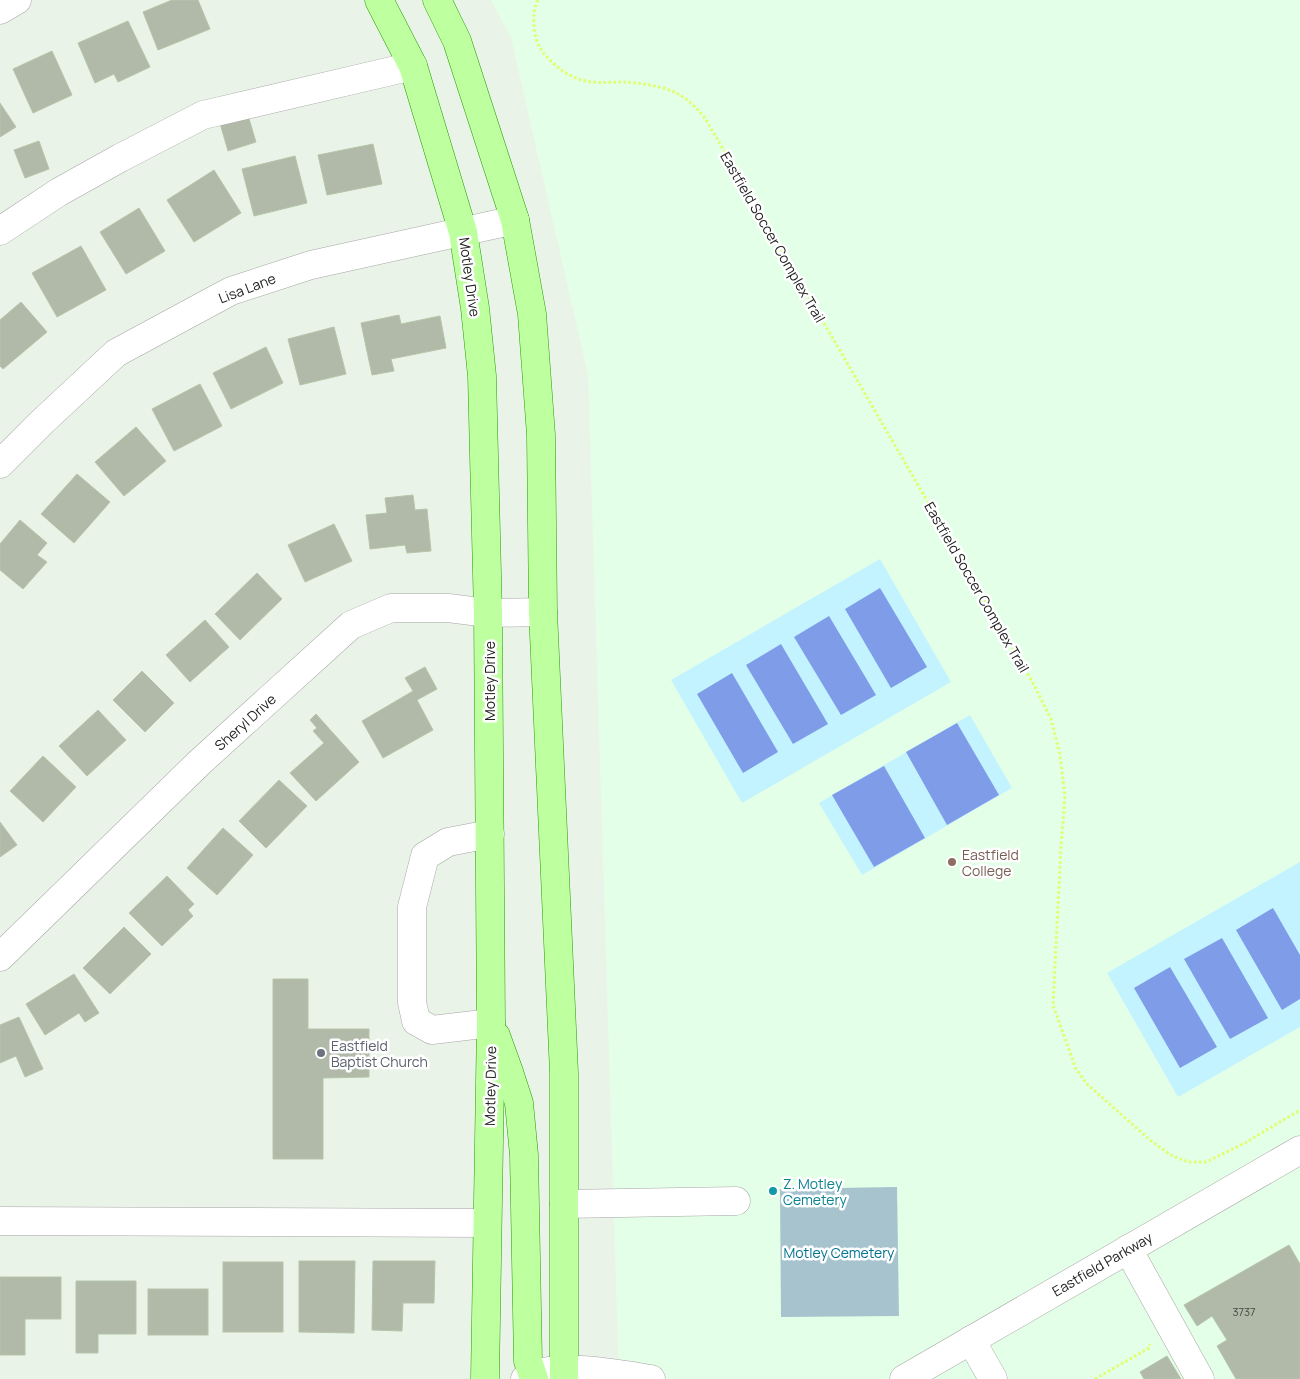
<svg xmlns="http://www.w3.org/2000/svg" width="1300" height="1379" viewBox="0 0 1300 1379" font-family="Manrope,sans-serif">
<rect width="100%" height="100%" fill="#eaf3e8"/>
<!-- education -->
<path fill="#e4ffe7" d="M491 0H1300V1379H619L588 375 511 38Z"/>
<!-- cemetery -->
<path fill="#a6c3ce" d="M897 1187 899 1316 781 1317 780 1189Z"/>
<!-- park -->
<g fill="#c2f3ff">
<path d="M880 559 951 682 742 803 671 680Z"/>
<path d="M970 715 1012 788 862 875 819 803Z"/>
<path d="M1300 862V1027L1178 1097 1107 973Z"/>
</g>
<!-- pitch -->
<g fill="#7f9ce9">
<path d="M880 588 927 667 891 688 845 609Z"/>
<path d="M829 616 876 695 841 715 794 637Z"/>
<path d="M781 644 828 724 793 744 746 665Z"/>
<path d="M732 673 778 752 743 773 697 694Z"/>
<path d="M957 723 999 795 947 825 906 752Z"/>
<path d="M884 766 925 838 874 867 832 795Z"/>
<path d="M1273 908 1300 955V999L1282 1010 1236 930Z"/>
<path d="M1222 938 1268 1018 1230 1039 1184 959Z"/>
<path d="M1170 967 1217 1047 1180 1068 1134 988Z"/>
</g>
<!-- building -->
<g fill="#b1b9a9" stroke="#b5c6a8">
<path d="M172 0H198L210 29 158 50 143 12Z"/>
<path d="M128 21 150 67 118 82 114 74 95 83 78 43Z"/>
<path d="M52 51 72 95 33 113 13 69Z"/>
<path d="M0 103 16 127 0 137Z"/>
<path d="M247 112 256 142 228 151 219 120Z"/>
<path d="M39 141 49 169 25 178 14 150Z"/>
<path d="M373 144 382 184 327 195 318 155Z"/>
<path d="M295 156 307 203 254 216 242 169Z"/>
<path d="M214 170 241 213 194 242 167 200Z"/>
<path d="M139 208 165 251 126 274 100 232Z"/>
<path d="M81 246 106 290 57 317 32 273Z"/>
<path d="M21 302 47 332 3 369 0 366V320Z"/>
<path d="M399 315 401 324 440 316 446 348 391 359 394 371 372 375 361 323Z"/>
<path d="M334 327 346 374 300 385 288 339Z"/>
<path d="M266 347 283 383 231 409 213 373Z"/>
<path d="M200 384 222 426 174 451 152 409Z"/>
<path d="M136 427 166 461 124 496 95 462Z"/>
<path d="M77 474 110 502 74 543 41 514Z"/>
<path d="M413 495 415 510 427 509 431 551 407 553 405 545 370 549 366 515 387 513 385 498Z"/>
<path d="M20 520 47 543 37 555 47 562 23 589 0 570V544Z"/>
<path d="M334 524 352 561 305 582 288 545Z"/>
<path d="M257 573 282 599 240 640 215 614Z"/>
<path d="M205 620 229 647 190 682 166 655Z"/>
<path d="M425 667 437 689 417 700 433 730 383 758 362 721 413 691 405 678Z"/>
<path d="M142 671 174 703 145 732 113 700Z"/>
<path d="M98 710 126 740 87 776 59 746Z"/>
<path d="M316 714 359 762 316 801 290 773 324 743 313 731 317 728 310 720Z"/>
<path d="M43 756 76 787 43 822 10 791Z"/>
<path d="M279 780 307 806 266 848 239 821Z"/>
<path d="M0 822 17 845 0 857Z"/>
<path d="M223 828 253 855 217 895 187 868Z"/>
<path d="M167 876 194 904 188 910 193 916 162 946 129 913Z"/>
<path d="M124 927 151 954 110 994 83 968Z"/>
<path d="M74 974 99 1013 85 1022 79 1013 45 1035 26 1004Z"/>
<path d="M273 979H308V1029H369V1077L323 1078V1159H273Z"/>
<path d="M19 1017 43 1069 25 1077 16 1056 0 1063V1025Z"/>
<path d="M1289 1245 1300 1264V1379H1236L1217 1346 1227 1340 1212 1316 1197 1326 1184 1305Z"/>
<path d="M299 1261H355L354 1333 299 1332Z"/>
<path d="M373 1261H435L434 1303H403L402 1331 372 1330Z"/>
<rect x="223" y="1262" width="60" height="70"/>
<path d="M0 1277H61V1319H25V1355H0Z"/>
<path d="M76 1281H136V1334H98V1353H76Z"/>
<rect x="148" y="1289" width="60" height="46"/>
<path d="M1167 1356 1181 1379H1144L1140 1372Z"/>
</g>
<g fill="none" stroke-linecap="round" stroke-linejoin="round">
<defs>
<g id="minor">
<path d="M0 10 17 0"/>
<path d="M0 231 59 192 120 158 203 115 413 66"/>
<path d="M0 464 41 423 116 353 231 291 311 265 515 220"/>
<path d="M490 834 448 842 425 856 412 907V1002L416 1021 432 1030 491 1023"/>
<path d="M0 957 200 762 351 625 391 608H448L488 613 543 612"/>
<path d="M564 1204 736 1201"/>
<path d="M0 1221 487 1223"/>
<path d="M1128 1249 1200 1379"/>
<path d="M971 1340 993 1379"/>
<path d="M525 1379C553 1361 619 1374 651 1379"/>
<path d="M904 1379 1300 1150"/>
</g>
<g id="major">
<path d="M379 0 413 66 463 232 475 308 482 376 488 613 491 1023 485 1379"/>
<path d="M437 0 457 41 515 220 532 314 541 435 543 612 564 1073V1379"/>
<path d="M496 1036 509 1072 519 1103 524 1155 528 1361 534 1379"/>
</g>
</defs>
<!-- minor casing -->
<use href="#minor" stroke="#a6a6a6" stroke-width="29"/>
<!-- major casing -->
<use href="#major" stroke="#239f00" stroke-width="29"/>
<!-- path -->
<g stroke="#dfff6c" stroke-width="3" stroke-dasharray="2.5 2.5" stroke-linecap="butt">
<path d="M538 0C536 5 534 10 534 15 533 24 535 40 540 48 549 62 566 76 582 80 596 84 610 82 624 82 639 83 655 85 669 90 684 95 695 106 705 118L1034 685 1051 719 1060 755 1065 797 1061 846 1053 1005 1076 1069 1087 1084 1150 1140 1171 1155 1188 1162H1206L1245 1143 1300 1110"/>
<path d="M1095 1379 1149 1348 1150 1344"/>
</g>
<!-- minor -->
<use href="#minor" stroke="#fff" stroke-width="28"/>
<!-- major -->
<use href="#major" stroke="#beffa0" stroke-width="28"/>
</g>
<!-- markers -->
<circle fill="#8d6e63" stroke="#fff" stroke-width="2" cx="952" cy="862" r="5"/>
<circle fill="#6b7280" stroke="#fff" stroke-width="2" cx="321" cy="1053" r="5"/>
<circle fill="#0f9aa8" stroke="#fff" stroke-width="2" cx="773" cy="1191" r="5"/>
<g text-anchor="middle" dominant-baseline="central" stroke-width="5" stroke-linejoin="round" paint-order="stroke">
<!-- number labels -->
<g font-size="11" fill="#464844">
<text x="1244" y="1311">3737</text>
</g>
<!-- street labels -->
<g font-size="14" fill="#222" stroke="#fff">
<text transform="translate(773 237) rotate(60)">Eastfield Soccer Complex Trail</text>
<text transform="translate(470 277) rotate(82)">Motley Drive</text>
<text transform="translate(247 288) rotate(-21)">Lisa Lane</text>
<text transform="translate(977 587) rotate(60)">Eastfield Soccer Complex Trail</text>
<text transform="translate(489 681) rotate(-90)">Motley Drive</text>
<text transform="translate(245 722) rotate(-42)">Sheryl Drive</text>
<text transform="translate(490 1086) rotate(-89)">Motley Drive</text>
<text transform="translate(1102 1264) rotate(-30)">Eastfield Parkway</text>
</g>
<!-- education labels -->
<g font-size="14" fill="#785e54" stroke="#fff" text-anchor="start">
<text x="962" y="854">Eastfield<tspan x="962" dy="16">College</tspan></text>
</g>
<!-- worship labels -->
<g font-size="14" fill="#5b616d" stroke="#fff" text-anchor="start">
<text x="331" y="1045">Eastfield<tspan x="331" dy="16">Baptist Church</tspan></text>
</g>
<!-- culture labels -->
<g font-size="14" fill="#0d838f" stroke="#fff" text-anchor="start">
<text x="783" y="1183">Z. Motley<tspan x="783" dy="16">Cemetery</tspan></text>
</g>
<!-- park labels -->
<g font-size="14" fill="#00738f" stroke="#fff">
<text x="839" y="1252">Motley Cemetery</text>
</g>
</g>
</svg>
